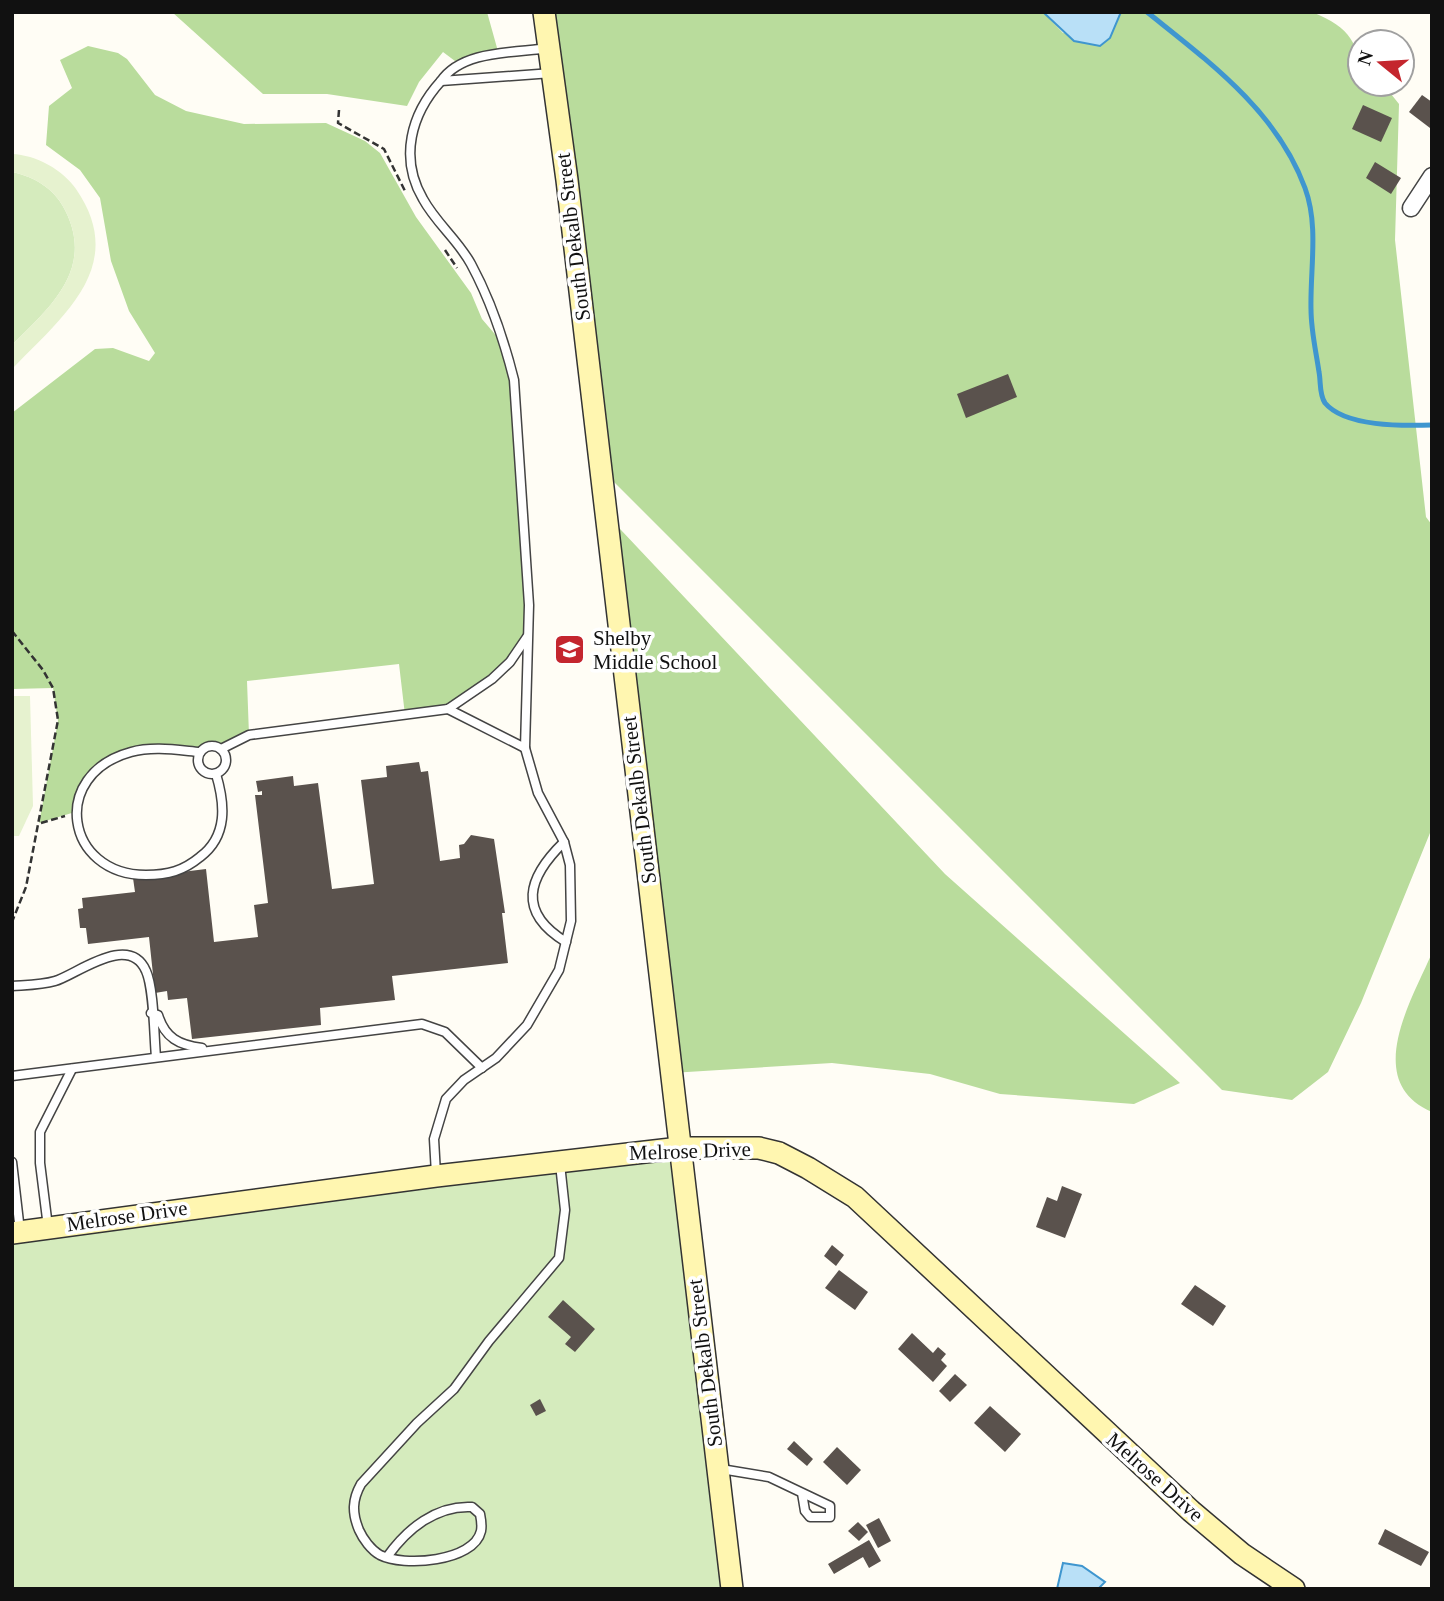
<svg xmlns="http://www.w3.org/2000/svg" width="1444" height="1601" viewBox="0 0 1444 1601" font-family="Georgia,serif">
<rect width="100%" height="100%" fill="#fffdf5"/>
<!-- green -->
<g fill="#d5ebbd">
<path d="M12 172C36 177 56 190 66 212 94 270 50 307 12 345Z"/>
<path d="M680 1148 732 1589H12V1231Z"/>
</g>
<!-- forest -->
<g fill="#b9dc9c">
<path d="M172 12H487L499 55 459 64 443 52 419 82 407 106 327 94H263Z"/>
<path d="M544 12H1043L1063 33 1110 38 1121 12H1312C1351 28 1360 43 1360 84H1383L1399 104 1395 240 1426 517 1432 525V828L1361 1003 1328 1072 1292 1100 1222 1090 599 467Z"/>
<path d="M88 46 118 53 127 59 155 95 186 111 244 124 326 123 365 141 380 153 416 217 471 293 482 319 505 346 514 380 527 637 510 662 448 709 405 715 399 664 247 681 249 735 221 749 209 746 200 752 139 751 96 770 75 812 39 823 58 721 53 688 12 689V413L95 349 113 348 149 361 155 353 129 311 111 261 100 198 80 170 46 145 49 106 72 88 60 60Z"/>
<path d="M605 513 945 874 1180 1083 1134 1104 1000 1094 930 1074 832 1063 671 1073Z"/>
<path d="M1432 953V1112C1362 1082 1411 1001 1432 953Z"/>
</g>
<!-- pitch -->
<g fill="#e6f2cf">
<path d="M12 154C36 155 62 169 76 189 129 266 63 316 12 369V345C50 307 94 270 66 212 56 190 36 177 12 172Z"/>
<path d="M12 696H30L33 806 19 836H12Z"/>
</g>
<!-- water -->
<g fill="#b9e0f7" stroke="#3f96cf" stroke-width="2">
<path d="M1043 12H1121L1110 38 1100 46 1074 41Z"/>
<path d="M1063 1563 1082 1566 1105 1582 1098 1589H1057Z"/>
</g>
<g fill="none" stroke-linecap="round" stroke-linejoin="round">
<!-- stream -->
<path stroke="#3f96cf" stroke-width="5" d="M1147 12C1208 61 1277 111 1305 188 1319 226 1310 269 1311 309 1311 331 1316 351 1319 372 1321 382 1319 394 1325 403 1345 427 1403 426 1432 425"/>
</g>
<!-- building -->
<g fill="#5a524d">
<path d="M1422 95 1432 102 1430 128 1409 112Z"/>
<path d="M1363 105 1392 118 1381 142 1352 129Z"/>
<path d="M1375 162 1401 178 1391 194 1366 178Z"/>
<path d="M1008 374 1017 397 966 418 957 394Z"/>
<path d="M419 762 421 772 428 771 440 861 460 858 459 845 464 844 471 835 494 839 505 913H502L508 963 392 976 395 1000 320 1008 321 1025 192 1039 187 998 168 1000 167 991 155 993 149 937 88 944 86 928H80L78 909 83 908 82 898 135 892 133 878 206 869 214 942 258 937 254 905 268 903 255 795H262V791L258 792 256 781 293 776 294 786 318 783 332 889 374 884 361 780 387 777 386 766Z"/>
<path d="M1062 1186 1082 1194 1065 1238 1036 1227 1047 1197 1057 1201Z"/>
<path d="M832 1245 844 1255 836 1266 824 1256Z"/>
<path d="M839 1270 868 1292 855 1310 825 1288Z"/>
<path d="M1195 1285 1226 1306 1213 1326 1181 1304Z"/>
<path d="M563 1300 595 1329 575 1352 565 1344 571 1337 548 1317Z"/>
<path d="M912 1333 933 1353 938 1347 946 1354 941 1360 947 1366 933 1382 898 1349Z"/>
<path d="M955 1374 967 1385 950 1402 939 1391Z"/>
<path d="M540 1399 546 1411 536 1416 530 1405Z"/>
<path d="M990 1406 1021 1434 1005 1452 974 1423Z"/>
<path d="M794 1441 813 1459 807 1466 787 1449Z"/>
<path d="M837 1447 861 1470 847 1485 823 1462Z"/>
<path d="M879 1518 891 1541 878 1548 866 1525Z"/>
<path d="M858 1522 868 1532 859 1541 848 1531Z"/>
<path d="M1385 1529 1429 1552 1421 1566 1378 1544Z"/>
<path d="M869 1540 881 1561 869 1568 863 1557 834 1574 828 1564Z"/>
</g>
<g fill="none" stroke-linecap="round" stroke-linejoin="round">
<defs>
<g id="lane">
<path d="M549 48C514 53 462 50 441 81L552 73"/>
<path d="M448 709 525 748"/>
<circle cx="212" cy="760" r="14"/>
<path d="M221 749 249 735 448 709 492 679 510 662 527 637"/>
<path d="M200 752C177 750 153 746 131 752 49 774 65 875 146 875 168 875 183 871 200 857 228 836 225 804 216 774"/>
<path d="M564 842C527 878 517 912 566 942"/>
<path d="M12 986C26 985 42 985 55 981 76 975 129 932 146 971 154 988 154 1036 156 1057"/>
<path d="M151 1013 158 1015C165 1038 179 1045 202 1048"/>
<path d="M12 1076 422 1024 445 1032 482 1068"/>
<path d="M12 1162 20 1231"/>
<path d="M436 1174 434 1139 446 1099 464 1080 496 1058 527 1025 559 970 571 921 570 865 564 842 538 793 525 748 529 605 514 380C504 340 491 301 471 264 458 240 436 223 423 199 399 158 411 114 441 81"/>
<path d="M48 1227 40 1163V1132L72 1069"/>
<path d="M721 1469 769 1477 830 1506V1517H810L805 1511 802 1493"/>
<path d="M387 1557C407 1529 436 1505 472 1507L480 1514C481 1519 482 1526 481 1531 474 1562 403 1567 380 1555 371 1550 363 1539 359 1530 352 1513 352 1500 361 1484L417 1423 454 1389 489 1341 559 1258 565 1210 560 1164"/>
</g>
<path id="street" d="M1411 208 1432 176"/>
<g id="secondary">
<path d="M544 12 567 180 732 1589"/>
<path d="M12 1233 436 1176 680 1148H759L779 1153 808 1168 855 1197 1191 1511 1242 1554 1294 1589"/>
</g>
</defs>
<!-- lane casing -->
<use href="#lane" stroke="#444" stroke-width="11"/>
<!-- street casing -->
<use href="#street" stroke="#444" stroke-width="19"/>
<!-- secondary casing -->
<use href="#secondary" stroke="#333" stroke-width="24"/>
<!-- path -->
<g stroke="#333" stroke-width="2.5" stroke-dasharray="7 3.5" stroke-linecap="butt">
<path d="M339 110 338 123 384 149 406 193"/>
<path d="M445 250 457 268"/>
<path d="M12 631 43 670 53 688 58 720 26 887 12 922"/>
<path d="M41 823 65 816"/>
</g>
<!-- lane -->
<use href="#lane" stroke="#fff" stroke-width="8"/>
<!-- street -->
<use href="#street" stroke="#fff" stroke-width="16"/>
<!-- secondary -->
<use href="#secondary" stroke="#fff6b0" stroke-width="21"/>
</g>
<!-- icons -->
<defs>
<symbol id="school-square" viewBox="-11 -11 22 22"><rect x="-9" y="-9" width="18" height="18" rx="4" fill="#c4262e" stroke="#fff"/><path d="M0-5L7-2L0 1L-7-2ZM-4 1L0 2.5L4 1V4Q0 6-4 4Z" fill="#fff"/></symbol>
</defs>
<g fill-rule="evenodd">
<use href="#school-square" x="552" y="632" width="35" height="35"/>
</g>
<g text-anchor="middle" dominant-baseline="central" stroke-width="7" stroke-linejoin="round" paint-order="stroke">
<!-- street labels -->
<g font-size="21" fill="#111" stroke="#fff">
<text transform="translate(573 237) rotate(-97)">South Dekalb Street</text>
<text transform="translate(639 800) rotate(-97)">South Dekalb Street</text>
<text transform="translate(690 1151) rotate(-2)">Melrose Drive</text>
<text transform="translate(127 1216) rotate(-8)">Melrose Drive</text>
<text transform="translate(705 1363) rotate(-97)">South Dekalb Street</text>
<text transform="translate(1155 1477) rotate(42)">Melrose Drive</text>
</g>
<!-- poi labels -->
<g font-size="21" fill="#111" stroke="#fff" text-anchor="start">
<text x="593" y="638">Shelby<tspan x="593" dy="24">Middle School</tspan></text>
</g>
</g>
<!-- border -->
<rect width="1444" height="1601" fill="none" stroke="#111111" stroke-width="28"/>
<!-- north arrow -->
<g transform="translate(1381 63) rotate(288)"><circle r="33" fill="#ffffff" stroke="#a0a0a0" stroke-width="2"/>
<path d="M0-5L12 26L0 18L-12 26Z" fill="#c4262e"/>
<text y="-10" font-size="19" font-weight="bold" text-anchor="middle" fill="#111111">N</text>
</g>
</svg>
